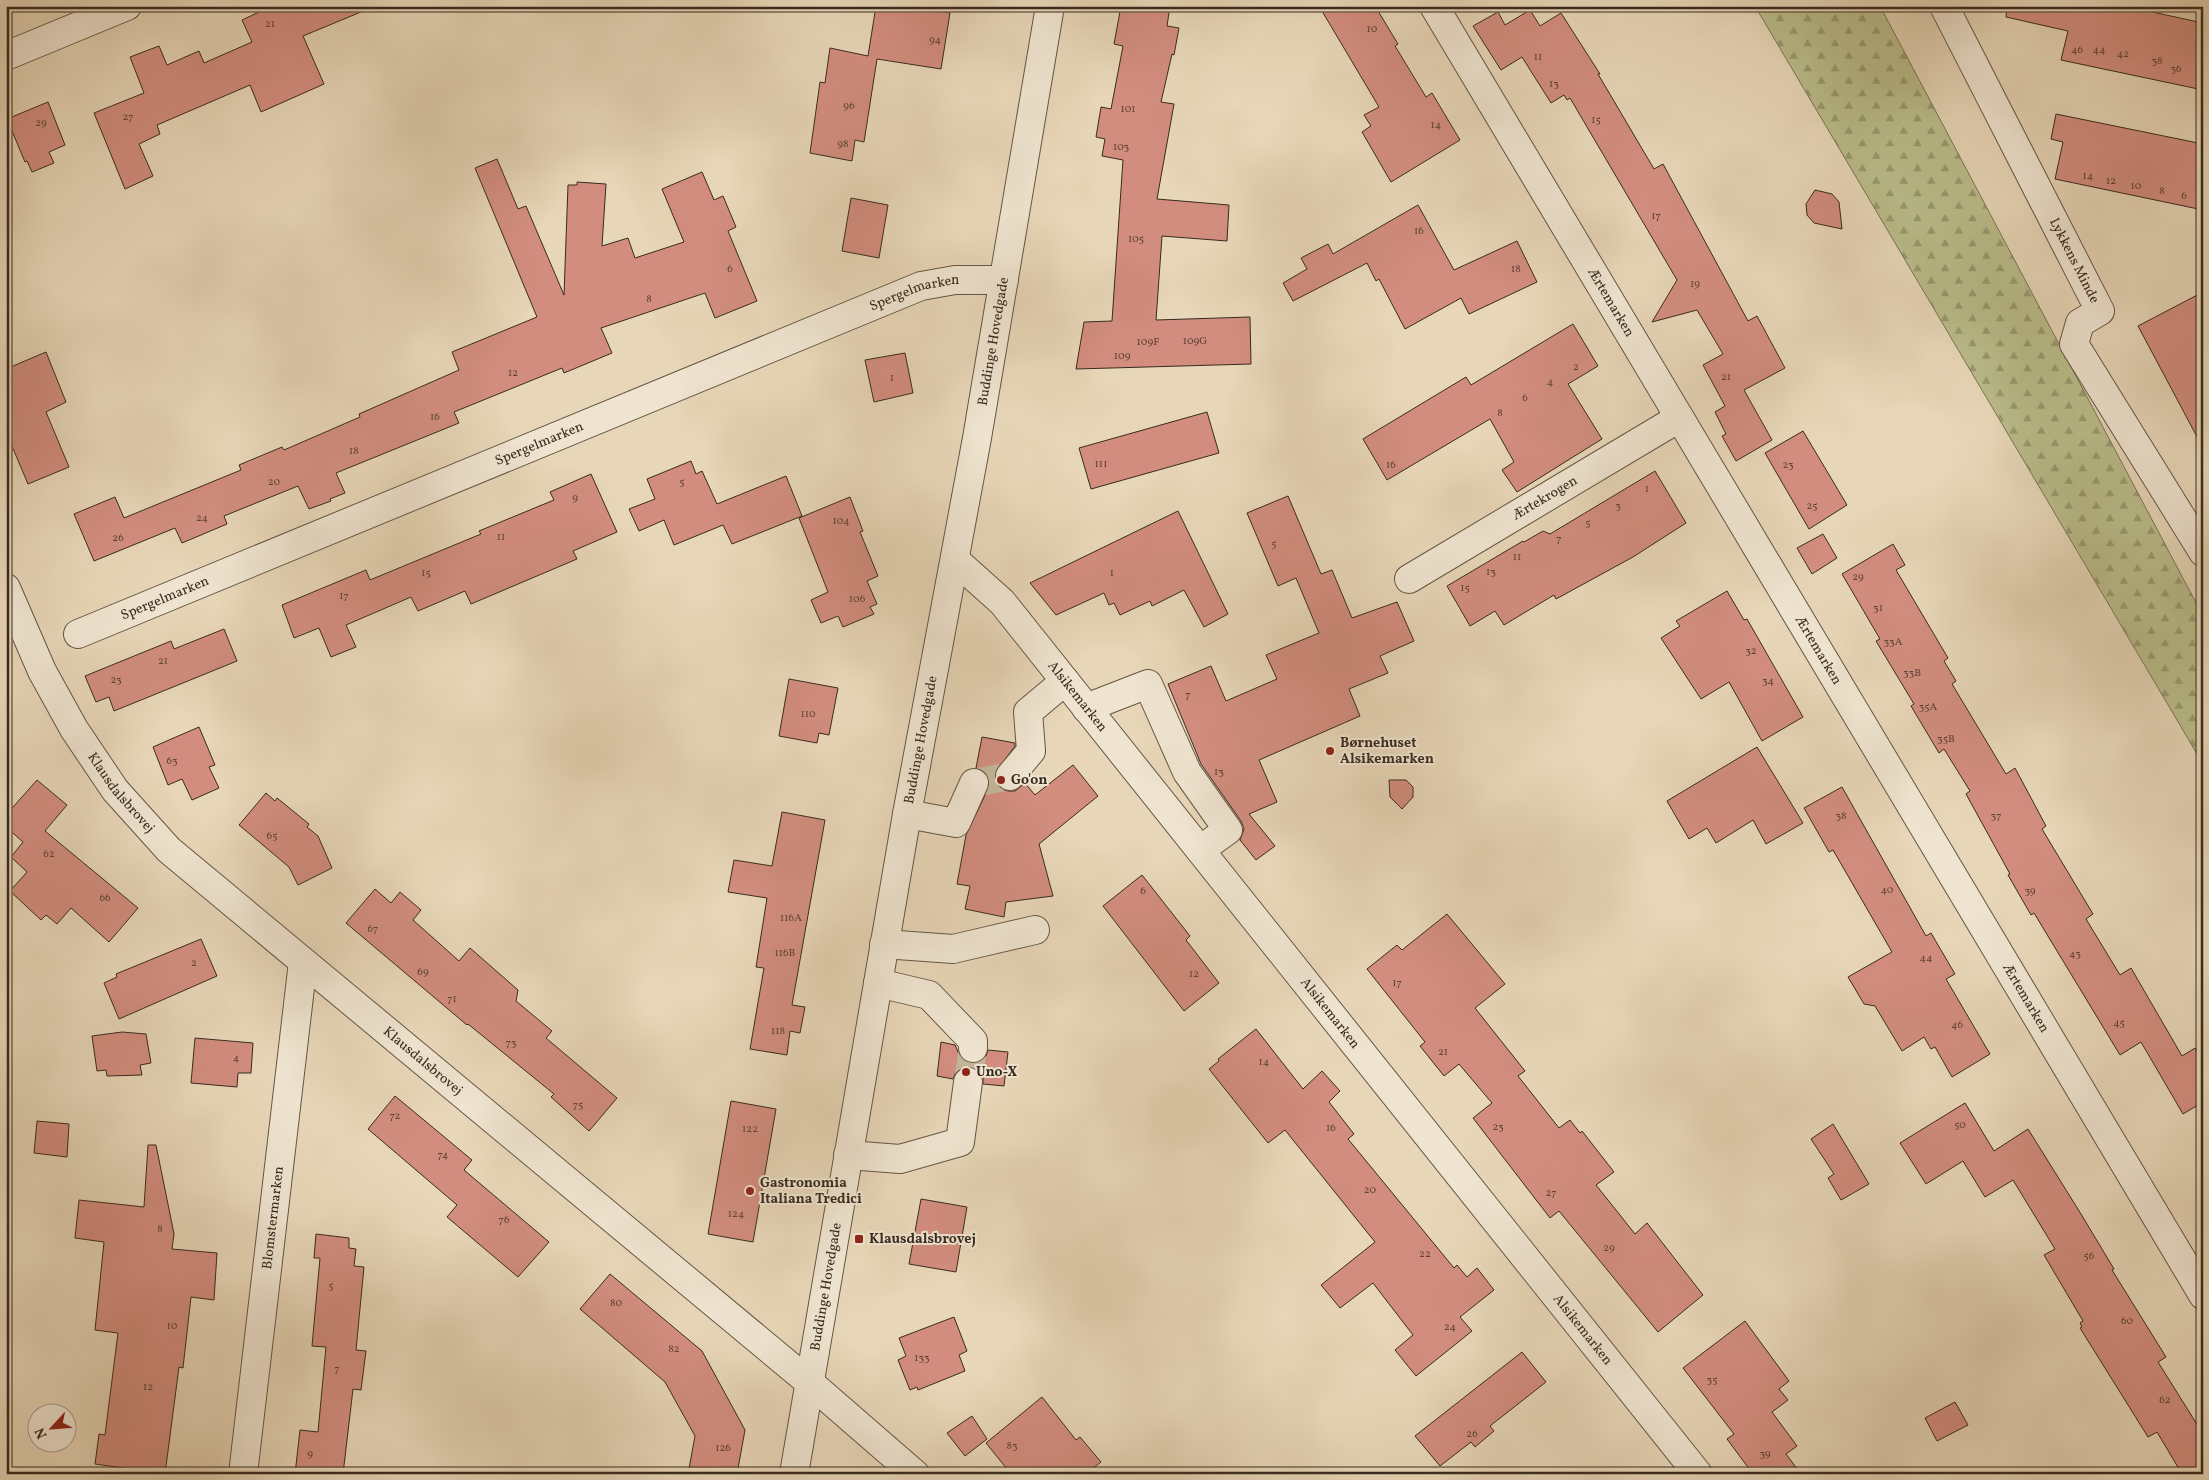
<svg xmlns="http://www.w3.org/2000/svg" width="2209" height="1480" viewBox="0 0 2209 1480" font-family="Vollkorn,serif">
<defs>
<pattern id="forest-firs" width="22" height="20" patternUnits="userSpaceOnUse" patternTransform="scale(1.25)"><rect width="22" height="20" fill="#babd8b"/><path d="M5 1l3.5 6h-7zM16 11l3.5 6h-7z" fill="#989a71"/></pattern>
</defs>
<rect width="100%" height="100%" fill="#e7d6b7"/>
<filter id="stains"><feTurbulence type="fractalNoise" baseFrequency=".004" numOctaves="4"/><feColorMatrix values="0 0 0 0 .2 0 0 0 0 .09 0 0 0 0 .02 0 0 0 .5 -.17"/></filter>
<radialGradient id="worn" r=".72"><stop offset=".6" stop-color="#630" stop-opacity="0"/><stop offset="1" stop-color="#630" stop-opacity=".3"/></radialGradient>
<!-- forest -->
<path fill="url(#forest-firs)" stroke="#797455" d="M1755 6H1880L2203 616V764Z"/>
<!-- building -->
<g fill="#d28d7e" stroke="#382b1f">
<path d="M272 6 373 7 303 36 324 84 261 112 250 85 157 125 160 134 139 144 153 176 125 189 94 113 144 93 130 57 159 46 167 65 199 51 204 63 252 42 242 20Z"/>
<path d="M876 6H906L950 13 941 69 877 59 864 142 855 140 852 161 810 153 820 82 825 83 830 48 868 56Z"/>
<path d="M1121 6H1170L1167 26 1179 28 1174 55 1172 54 1161 102 1174 104 1157 199 1229 205 1227 241 1162 236 1156 320 1250 317 1251 364 1076 369 1084 322 1112 321 1123 160 1102 156 1105 139 1096 137 1101 107 1111 109 1123 46 1114 44Z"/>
<path d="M1319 6H1375L1398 44 1395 46 1426 97 1432 93 1460 140 1391 182 1362 132 1371 126 1364 115 1379 107Z"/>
<path d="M2007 6H2125L2203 23V90L2061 60 2068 31 2006 17Z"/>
<path d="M1530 10 1540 26 1561 13 1600 74H1598L1654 169 1663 164 1748 321 1757 316 1785 368 1744 390 1772 440 1736 461 1722 436 1726 434 1715 412 1725 406 1703 365 1723 354 1697 310 1652 322 1677 280 1570 98 1567 100 1564 95 1551 103 1522 57 1501 70 1473 26 1498 12 1505 25Z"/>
<path d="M48 102 65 145 49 152 54 163 32 172 27 161 25 162 7 119Z"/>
<path d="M2056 114 2203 144V210L2055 179 2063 142 2051 139Z"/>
<path d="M497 159 518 209 526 206 564 295 568 185H577V182L606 184 602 246 628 238 635 258 684 242 662 189 702 172 714 200 723 196 736 227 728 231 757 301 715 318 705 293 601 328 612 353 564 373 562 368 454 412 459 423 336 473 345 493 330 499 331 501 309 509 298 486 224 516 227 524 182 543 175 528 94 561 74 514 115 497 124 518 241 470 239 465 282 447 284 450 360 417 359 414 459 370 452 352 537 317 475 168Z"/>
<path d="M1815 190 1832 194 1839 202 1842 229 1814 223 1807 215 1806 204Z"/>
<path d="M851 198 888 205 879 258 842 251Z"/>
<path d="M1418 205 1454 270 1517 241 1537 282 1469 314 1461 298 1405 329 1379 279 1376 281 1367 263 1293 301 1283 283 1307 269 1301 258 1328 244 1333 254Z"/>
<path d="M2203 292V448L2138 326Z"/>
<path d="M1573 324 1598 366 1568 384 1602 439 1517 492 1502 470 1514 462 1490 419 1387 480 1363 439 1466 377 1471 385Z"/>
<path d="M46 352 66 402 46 412 69 467 28 484 6 432V369Z"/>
<path d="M905 353 913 393 874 402 865 360Z"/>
<path d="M1207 412 1219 453 1091 489 1079 448Z"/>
<path d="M1803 431 1847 505 1809 529 1765 453Z"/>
<path d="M691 461 696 474 702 471 717 504 786 476 802 516 732 544 723 525 674 545 664 520 639 531 629 509 655 499 647 479Z"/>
<path d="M1655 471 1686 523 1633 557 1556 599 1554 595 1504 625 1495 611 1470 626 1447 586 1523 541 1524 542 1543 531 1550 534Z"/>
<path d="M591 474 617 532 573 551 577 559 471 604 465 591 418 611 411 597 346 625 356 647 331 657 319 628 294 638 282 605 366 570 370 580 481 534 479 531 554 500 550 492Z"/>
<path d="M1288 496 1321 574 1332 570 1352 618 1397 602 1414 641 1380 656 1388 673 1349 689 1360 716 1259 760 1277 802 1249 814 1275 846 1256 860 1240 840 1244 829 1241 821 1201 764 1168 684 1211 666 1226 701 1277 679 1266 655 1319 633 1296 578 1278 586 1247 513Z"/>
<path d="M850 497 863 531 860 532 878 576 867 581 877 604 870 607 874 614 843 627 838 616 821 623 811 600 828 592 799 518Z"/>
<path d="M1178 511 1228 614 1204 627 1184 590 1152 606 1150 601 1120 615 1114 603 1109 605 1104 593 1056 615 1030 583Z"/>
<path d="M1823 534 1837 558 1812 574 1797 548Z"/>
<path d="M1893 544 1905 565 1896 570 1948 658 1944 661 1956 681 1952 684 2006 774 2015 768 2046 826 2042 829 2093 914 2086 919 2120 975 2131 968 2182 1056 2195 1048 2203 1061V1102L2183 1114 2141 1042 2120 1055 2034 913 2031 915 2008 875 2010 874 1966 794 1970 791 1944 749 1939 753 1911 706 1914 704 1876 641 1880 639 1842 574Z"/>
<path d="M1727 591 1744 620 1747 619 1803 717 1762 741 1729 682 1701 699 1661 638 1680 626 1676 621Z"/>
<path d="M224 629 237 661 114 711 109 697 96 702 85 676 171 641 174 649Z"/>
<path d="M789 679 838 688 829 735 819 733 817 743 779 736Z"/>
<path d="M199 727 215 765 209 767 219 788 192 800 182 779 168 785 153 747Z"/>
<path d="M982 737 1015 743V746L995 773 996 782 1000 788 1008 791H1015L1025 783 1035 795 1073 765 1098 796 1039 844 1053 896 1006 902 1004 917 965 909 970 886 957 884 966 835 988 789 989 781 987 774 976 768Z"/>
<path d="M1757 747 1803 823 1766 844 1753 820 1716 843 1707 828 1689 839 1667 801Z"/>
<path d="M37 780 67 805 45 831 138 908 109 942 71 908 57 924 46 915 41 920 10 891 27 872 11 857 23 842 6 827V815Z"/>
<path d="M1389 780H1406L1413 787V797L1402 809 1390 797Z"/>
<path d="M1842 787 1926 936 1931 933 1955 974 1946 979 1990 1054 1952 1077 1935 1047 1931 1049 1924 1037 1902 1051 1875 1006 1864 1004 1848 977 1892 952 1833 850 1829 852 1804 808Z"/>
<path d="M266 793 275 801 277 798 309 824 307 827 318 836 332 868 298 885 289 867 239 825Z"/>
<path d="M782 812 825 820 792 1005 805 1007 800 1033 790 1031 787 1055 750 1049 764 968 756 967 767 898 728 892 734 860 772 866Z"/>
<path d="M1142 875 1190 936 1186 940 1219 983 1184 1011 1103 906Z"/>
<path d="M375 889 391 903 400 892 421 910 413 920 459 961 470 948 518 990 516 1001 552 1031 546 1038 617 1098 589 1131 551 1097 554 1094 468 1024 467 1025 346 923Z"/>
<path d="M1447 914 1505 984 1475 1008 1525 1071 1518 1076 1559 1128 1570 1120 1580 1133 1582 1131 1614 1172 1596 1185 1635 1234 1647 1223 1703 1295 1658 1332 1559 1211 1550 1218 1473 1118 1492 1103 1459 1064 1444 1076 1420 1046 1425 1042 1367 969 1397 945 1402 950Z"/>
<path d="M201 939 217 976 119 1019 104 983 117 977 116 974Z"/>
<path d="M1256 1029 1303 1089 1322 1071 1340 1091 1329 1102 1354 1134 1348 1139 1454 1268 1457 1265 1467 1277 1477 1268 1494 1290 1460 1317 1472 1331 1416 1376 1395 1350 1413 1335 1373 1283 1340 1308 1321 1285 1375 1242 1285 1130 1268 1143 1209 1069 1219 1061 1218 1059Z"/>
<path d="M122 1032 146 1034 151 1063 140 1065 142 1075 107 1076 106 1070 97 1071 92 1036Z"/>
<path d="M195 1038 253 1043 251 1073H238L237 1087 191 1083Z"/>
<path d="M941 1042 955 1045 960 1056 966 1062 973 1064 981 1061 986 1056 988 1050 1008 1052 1004 1086 983 1084V1077L978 1070 971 1067 962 1068 956 1072 953 1079 937 1076Z"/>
<path d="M395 1096 472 1160 464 1170 549 1242 518 1277 447 1217 457 1205 368 1129Z"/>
<path d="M731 1101 776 1109 753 1242 708 1234Z"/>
<path d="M1965 1103 1994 1151 2028 1129 2081 1214 2114 1269 2112 1270 2166 1357 2158 1362 2203 1434V1474H2182L2157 1432 2148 1437 2080 1328 2082 1327 2080 1323 2083 1321 2044 1255 2055 1249 2013 1180 1985 1197 1963 1161 1926 1184 1900 1143Z"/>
<path d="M37 1121 69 1124 67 1157 34 1153Z"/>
<path d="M1833 1124 1869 1184 1841 1200 1828 1178 1834 1174 1811 1139Z"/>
<path d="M148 1145H156L174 1234 172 1249 217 1253 214 1300 191 1297 183 1368 179 1367 165 1474 95 1464 99 1434 105 1435 118 1333 95 1330 104 1242 75 1238 79 1200 144 1207Z"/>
<path d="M921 1199 967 1207 956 1272 909 1264Z"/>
<path d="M316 1234 349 1238V1248L356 1249 354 1266 364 1267 356 1350 366 1351 361 1390 353 1389 343 1474H295L300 1430 318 1432 326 1347 312 1346 320 1258H314Z"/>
<path d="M610 1274 702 1351 745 1430 737 1474H688L695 1436 665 1382 580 1309Z"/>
<path d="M954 1317 967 1351 959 1355 965 1371 918 1390 917 1387 910 1390 898 1360 906 1356 899 1338Z"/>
<path d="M1745 1321 1789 1381 1779 1389 1788 1400 1772 1412 1797 1446 1786 1454 1801 1474H1753L1727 1439 1734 1434 1683 1368Z"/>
<path d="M1522 1352 1546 1382 1490 1426 1494 1431 1475 1447 1471 1442 1440 1466 1415 1436Z"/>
<path d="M1042 1397 1076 1440 1080 1437 1101 1462 1086 1474H1011L986 1443Z"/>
<path d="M1955 1402 1968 1425 1937 1441 1925 1418Z"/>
<path d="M972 1416 987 1439 965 1456 947 1433Z"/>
</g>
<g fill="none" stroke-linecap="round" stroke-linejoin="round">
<!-- minor-tunnel -->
<g stroke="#c4b499" stroke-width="28" stroke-dasharray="28 14" stroke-linecap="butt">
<path d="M974 783 1010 776"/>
<path d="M968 1082 973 1048"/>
</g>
<defs>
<g id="minor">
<path id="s1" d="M1434 6 2203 1295"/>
<path id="s2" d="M1944 6 2100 311 2080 323 2074 344 2203 552"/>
<path d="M6 56 127 6"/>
<path id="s3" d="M955 560 1002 602 1698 1474"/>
<path id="s4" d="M1409 579 1679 418"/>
<path id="s5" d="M6 588 42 671 74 729 115 790 169 850 809 1382 915 1474"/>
<path id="s6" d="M78 634 921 286 955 280H1004"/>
<path d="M1086 708 1148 684 1187 772 1228 830 1200 850"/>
<path d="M1010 776 1031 751 1028 712 1065 681"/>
<path d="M907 814 956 823 974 783"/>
<path d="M884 944 953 949 1035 930"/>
<path d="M878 983 929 995 973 1041V1048"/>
<path d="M848 1155 900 1159 960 1142 968 1082"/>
<path id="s7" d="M243 1474 303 962"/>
<path id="s8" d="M794 1474 907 814 977 438 1050 6"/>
</g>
</defs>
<!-- minor casing -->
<use href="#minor" stroke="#645645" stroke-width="30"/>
<!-- minor -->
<use href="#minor" stroke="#efe4d0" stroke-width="28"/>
</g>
<!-- markers -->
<g fill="#8f2418" stroke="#efe4d0" stroke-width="2">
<circle cx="1330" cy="751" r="5"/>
<circle cx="1001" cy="780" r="5"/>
<circle cx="966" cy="1072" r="5"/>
<circle cx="750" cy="1191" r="5"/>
<rect x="854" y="1234" width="10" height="10" rx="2.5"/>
</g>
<g text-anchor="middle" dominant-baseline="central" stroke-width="4" stroke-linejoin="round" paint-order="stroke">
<!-- number labels -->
<g font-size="11" fill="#5e4437">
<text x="270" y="24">21</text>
<text x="1372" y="29">10</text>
<text x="935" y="40">94</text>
<text x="2077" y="50">46</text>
<text x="2099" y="50">44</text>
<text x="2123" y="54">42</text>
<text x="1538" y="57">11</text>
<text x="2157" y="61">38</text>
<text x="2176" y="69">36</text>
<text x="1554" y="84">13</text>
<text x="849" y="106">96</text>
<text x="1128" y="109">101</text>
<text x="128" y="117">27</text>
<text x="1596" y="120">15</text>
<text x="41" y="123">29</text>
<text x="1436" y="125">14</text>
<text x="843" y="144">98</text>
<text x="1121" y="147">103</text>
<text x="2088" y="176">14</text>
<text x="2111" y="181">12</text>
<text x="2136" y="186">10</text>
<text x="2162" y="191">8</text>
<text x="2184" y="196">6</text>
<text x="1656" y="216">17</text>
<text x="1419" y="231">16</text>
<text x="1136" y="239">105</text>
<text x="730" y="269">6</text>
<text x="1516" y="269">18</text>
<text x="1695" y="284">19</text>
<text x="649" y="299">8</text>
<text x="1195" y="341">109G</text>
<text x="1148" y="342">109F</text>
<text x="1122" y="356">109</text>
<text x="1576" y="367">2</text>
<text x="513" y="373">12</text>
<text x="1726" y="377">21</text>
<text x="892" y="378">1</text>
<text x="1550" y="382">4</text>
<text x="1525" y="398">6</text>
<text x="1500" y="413">8</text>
<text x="435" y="417">16</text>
<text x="354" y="451">18</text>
<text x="1101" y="464">111</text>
<text x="1391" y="465">16</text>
<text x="1788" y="465">23</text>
<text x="274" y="482">20</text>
<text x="682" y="482">5</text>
<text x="1647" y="489">1</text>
<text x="575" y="498">9</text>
<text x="1618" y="506">3</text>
<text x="1812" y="506">25</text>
<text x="202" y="518">24</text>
<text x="841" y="521">104</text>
<text x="1588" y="523">5</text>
<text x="501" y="537">11</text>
<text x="118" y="538">26</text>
<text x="1559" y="539">7</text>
<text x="1274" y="544">5</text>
<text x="1517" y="557">11</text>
<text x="1491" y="572">13</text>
<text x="426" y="573">15</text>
<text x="1112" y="573">1</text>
<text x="1858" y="577">29</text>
<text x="1465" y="588">15</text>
<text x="344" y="596">17</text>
<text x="857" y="599">106</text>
<text x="1878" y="608">31</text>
<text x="1893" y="642">33A</text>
<text x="1751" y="651">32</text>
<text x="163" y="661">21</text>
<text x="1912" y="673">33B</text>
<text x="116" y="680">23</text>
<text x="1768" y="681">34</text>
<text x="1188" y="695">7</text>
<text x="1928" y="707">35A</text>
<text x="808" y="714">110</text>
<text x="1946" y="739">35B</text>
<text x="172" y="761">63</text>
<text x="1219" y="772">13</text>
<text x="1841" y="816">38</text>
<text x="1996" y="816">37</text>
<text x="272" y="836">65</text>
<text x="49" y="854">62</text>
<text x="1887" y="890">40</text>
<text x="1143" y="891">6</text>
<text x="2030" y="891">39</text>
<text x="105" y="898">66</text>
<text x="791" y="918">116A</text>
<text x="373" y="929">67</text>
<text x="785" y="953">116B</text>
<text x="2075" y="954">43</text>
<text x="1926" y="958">44</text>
<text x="194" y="963">2</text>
<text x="423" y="972">69</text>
<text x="1194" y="974">12</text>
<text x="1397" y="983">17</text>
<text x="452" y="999">71</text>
<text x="2119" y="1023">45</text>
<text x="1957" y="1025">46</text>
<text x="778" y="1031">118</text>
<text x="511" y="1043">73</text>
<text x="1443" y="1052">21</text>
<text x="236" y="1058">4</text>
<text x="1264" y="1062">14</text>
<text x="578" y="1105">75</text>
<text x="395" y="1116">72</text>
<text x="1960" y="1125">50</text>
<text x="1498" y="1127">23</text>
<text x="1331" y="1128">16</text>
<text x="750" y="1129">122</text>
<text x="443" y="1155">74</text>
<text x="1370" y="1190">20</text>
<text x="1551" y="1193">27</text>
<text x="736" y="1214">124</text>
<text x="504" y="1220">76</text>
<text x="160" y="1229">8</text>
<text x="1609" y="1248">29</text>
<text x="1425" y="1254">22</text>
<text x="2089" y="1256">56</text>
<text x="331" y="1286">5</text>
<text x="616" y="1303">80</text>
<text x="2127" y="1321">60</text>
<text x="172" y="1326">10</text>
<text x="1450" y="1327">24</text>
<text x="674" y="1349">82</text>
<text x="922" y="1358">133</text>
<text x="337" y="1369">7</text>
<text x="1712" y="1380">35</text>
<text x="148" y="1387">12</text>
<text x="2165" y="1400">62</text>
<text x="1472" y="1434">26</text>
<text x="1012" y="1446">83</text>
<text x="723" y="1448">126</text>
<text x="310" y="1454">9</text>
<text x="1765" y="1454">39</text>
</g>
<!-- street labels -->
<g font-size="14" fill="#382b1f" stroke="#efe4d0">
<text stroke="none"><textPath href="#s2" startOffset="286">Lykkens Minde</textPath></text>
<text stroke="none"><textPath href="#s6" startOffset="904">Spergelmarken</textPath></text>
<text stroke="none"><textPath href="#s1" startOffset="345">Ærtemarken</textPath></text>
<text stroke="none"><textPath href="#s8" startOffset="1150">Buddinge Hovedgade</textPath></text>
<text stroke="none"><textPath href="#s6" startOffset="499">Spergelmarken</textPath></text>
<text stroke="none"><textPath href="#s4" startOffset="158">Ærtekrogen</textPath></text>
<text stroke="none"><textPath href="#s6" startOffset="94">Spergelmarken</textPath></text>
<text stroke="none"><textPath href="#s1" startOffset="750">Ærtemarken</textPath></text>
<text stroke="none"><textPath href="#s3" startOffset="184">Alsikemarken</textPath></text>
<text stroke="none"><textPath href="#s8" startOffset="745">Buddinge Hovedgade</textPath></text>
<text stroke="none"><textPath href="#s5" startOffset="236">Klausdalsbrovej</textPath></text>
<text stroke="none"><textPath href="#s1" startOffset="1155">Ærtemarken</textPath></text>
<text stroke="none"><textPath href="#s3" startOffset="589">Alsikemarken</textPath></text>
<text stroke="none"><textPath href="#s5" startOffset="641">Klausdalsbrovej</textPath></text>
<text stroke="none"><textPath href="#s7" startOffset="258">Blomstermarken</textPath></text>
<text stroke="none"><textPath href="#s8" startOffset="190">Buddinge Hovedgade</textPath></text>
<text stroke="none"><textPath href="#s3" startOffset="994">Alsikemarken</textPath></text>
</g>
<!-- poi labels -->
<g font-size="14" font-weight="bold" fill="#382b1f" stroke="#efe4d0" text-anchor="start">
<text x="1340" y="743">Børnehuset<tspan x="1340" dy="16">Alsikemarken</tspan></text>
<text x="1011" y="780">Go'on</text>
<text x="976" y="1072">Uno-X</text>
<text x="760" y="1183">Gastronomia<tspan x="760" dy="16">Italiana Tredici</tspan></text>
<text x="869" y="1239">Klausdalsbrovej</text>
</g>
</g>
<!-- margin -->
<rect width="2209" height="1480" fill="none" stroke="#e7d6b7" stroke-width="25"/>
<rect x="8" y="8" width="2194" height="1465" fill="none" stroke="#382b1f" stroke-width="2.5"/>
<rect x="12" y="12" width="2184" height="1455" fill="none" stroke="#382b1f"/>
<!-- north arrow -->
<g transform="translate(52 1428) rotate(244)"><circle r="24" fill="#efe4d0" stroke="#a69a89"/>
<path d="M0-4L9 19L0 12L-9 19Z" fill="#8f2418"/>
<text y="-8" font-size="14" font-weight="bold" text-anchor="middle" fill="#382b1f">N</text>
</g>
<rect width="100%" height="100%" filter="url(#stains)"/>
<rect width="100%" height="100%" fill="url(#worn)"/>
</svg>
